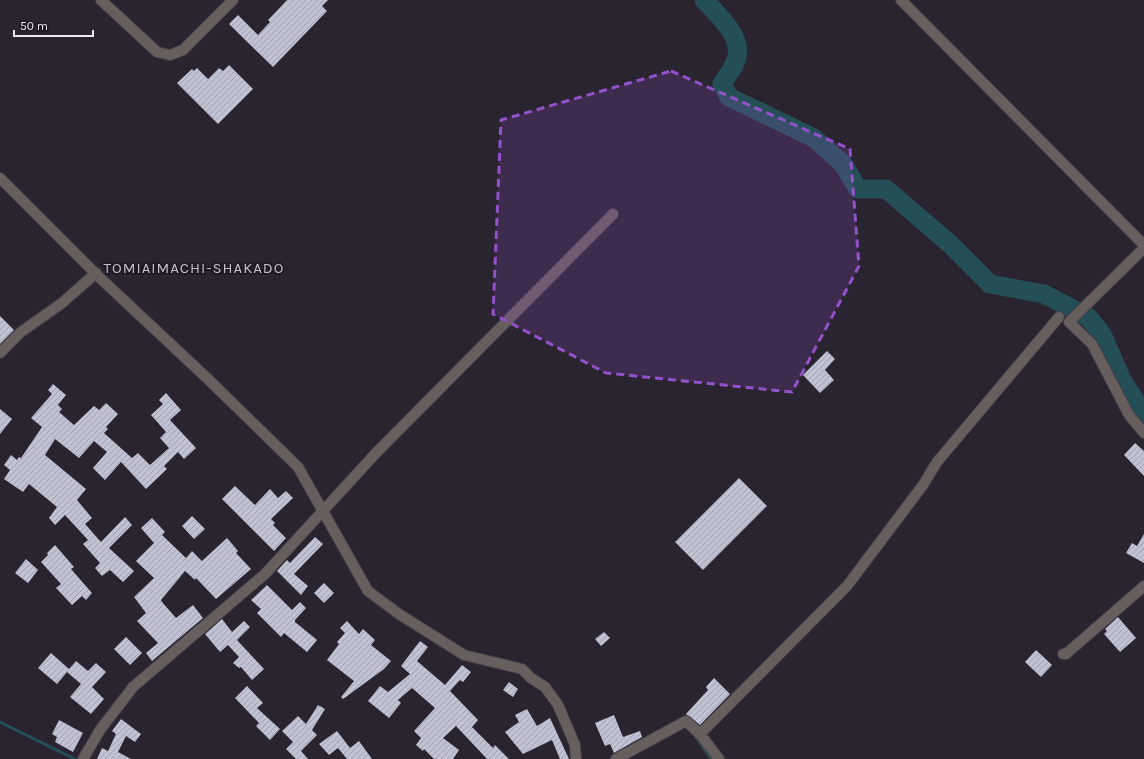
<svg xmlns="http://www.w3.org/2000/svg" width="1144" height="759" viewBox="0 0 1144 759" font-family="Karla,sans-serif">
<defs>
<pattern id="building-hatch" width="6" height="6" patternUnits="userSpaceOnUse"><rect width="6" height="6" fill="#c0c2d4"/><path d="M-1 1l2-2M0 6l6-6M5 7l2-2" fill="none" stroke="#a2a3b1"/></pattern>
</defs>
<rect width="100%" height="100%" fill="#2a2330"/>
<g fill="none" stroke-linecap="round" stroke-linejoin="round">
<!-- stream -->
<g stroke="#254f56" stroke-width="3">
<path d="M0 722 75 759"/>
<path d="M693 733 711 759"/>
</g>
<!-- river -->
<path stroke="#254f56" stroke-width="19" d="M704 0C719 16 746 39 735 63 732 70 726 77 722 84L729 97 814 138 843 164 858 189H886L950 244 990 284 1044 294 1088 317 1102 334 1121 378 1144 415"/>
</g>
<!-- building -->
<g fill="url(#building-hatch)">
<path d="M287 0H328L322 6 327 11 273 67 229 24 238 15 258 35 270 22 268 20Z"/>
<path d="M229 65 253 89 218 124 177 83 192 69 194 71 197 68 208 79 219 68 223 71Z"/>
<path d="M0 316 14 330 0 344Z"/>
<path d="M827 351 835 359 825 370 834 380 820 393 803 375Z"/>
<path d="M53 384 66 395 58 405 62 409 59 412 74 425 94 406 99 410 106 403 118 414 106 427 108 429 104 433 132 458 138 453 150 465 169 448 160 438 166 432 151 415 163 404 159 400 166 393 181 410 170 420 196 448 184 459 178 452 164 466 167 469 146 489 121 462 105 480 93 468 107 452 94 441 79 458 55 439 45 455 86 489 77 500 92 518 85 524 101 542 125 517 132 525 109 548 134 571 123 582 110 570 102 576 95 568 100 563 83 544 88 540 65 515 55 525 49 518 57 507 29 484 23 492 4 479 10 470 4 465 11 455 17 460 19 457 21 458 42 427 31 418 52 394 48 390Z"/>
<path d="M0 409 12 419 0 434Z"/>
<path d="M1135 443 1144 451V476L1124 455Z"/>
<path d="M739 478 767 506 703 570 675 542Z"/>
<path d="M235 486 255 505 270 489 278 498 286 491 293 498 271 519 275 523 273 525 286 538 274 551 222 499Z"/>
<path d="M192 516 205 529 194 539 182 526Z"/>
<path d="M152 518 165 532 162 535 186 558 192 551 202 561 227 538 238 551 236 553 251 569 216 599 196 578 195 580 185 571 161 600 162 602 176 618 193 605 203 618 152 661 146 653 158 643 137 621 146 613 134 597 154 578 136 561 154 543 141 528Z"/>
<path d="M1144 534V563L1126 553 1132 543 1137 546Z"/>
<path d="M315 537 323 544 294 574 308 586 301 595 277 571 287 560 290 563Z"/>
<path d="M55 545 74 567 71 569 92 593 86 600 82 596 72 605 56 588 61 584 41 562 48 555 47 553Z"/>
<path d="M26 559 38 570 28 583 15 573Z"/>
<path d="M324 583 334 593 324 603 314 593Z"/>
<path d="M267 585 292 610 300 602 306 608 295 620V622L317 640 307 652 284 633 281 637 257 613 261 609 251 600Z"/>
<path d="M1118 617 1136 638 1120 652 1104 634 1107 631 1105 629Z"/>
<path d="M222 619 232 632 244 621 250 627 237 640 264 669 252 680 241 667 239 668 233 663 239 657 228 645 220 652 205 634Z"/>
<path d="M347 621 359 634 363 629 375 640 371 645 391 661 384 669 343 699 341 697 354 681 327 660 339 644 337 642 345 633 340 628Z"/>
<path d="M604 632 610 638 601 646 595 639Z"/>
<path d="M126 637 142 653 130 665 114 649Z"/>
<path d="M420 641 428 647 417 661 445 685 462 665 471 672 463 682 460 680 450 691 478 720 472 727 493 748 495 745 509 759H487L456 726 443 738 459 750 453 759H434L424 749 423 751 416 745 421 738 414 731 435 708 412 688 398 700 401 703 389 718 368 701 380 686 388 692 410 674 401 666Z"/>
<path d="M1036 650 1052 665 1041 677 1025 662Z"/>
<path d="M51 653 69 669 76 661 88 671 96 663 106 672 92 687 104 699 91 714 70 697 81 684 67 672 57 684 38 668Z"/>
<path d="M714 678 730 694 700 725 686 714 708 690 706 687Z"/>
<path d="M509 682 518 689 513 697 503 690Z"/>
<path d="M247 686 263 703 257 708 280 729 270 740 256 726 259 723 235 698Z"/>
<path d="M318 705 325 709 312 730 317 735 301 751 308 759H296L286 749 293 742 282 731 298 716 306 724Z"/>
<path d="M527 709 537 726 550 718 569 759H560L552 740 523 754 505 732 519 722 515 715Z"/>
<path d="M614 715 623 737 640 731 642 737 614 753 610 744 605 746 595 723Z"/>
<path d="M121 719 141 734 135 742 126 736 118 752 131 759H97L102 748 108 751 116 734 112 731Z"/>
<path d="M59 720 83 733 73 752 55 742 57 737 52 734Z"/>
<path d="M337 731 350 748 359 741 372 759H347L338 748 329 755 319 744Z"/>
</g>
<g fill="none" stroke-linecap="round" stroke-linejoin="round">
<defs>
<g id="minor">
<path d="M101 0 157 52 170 55 183 50 233 0"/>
<path d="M901 0 1144 245"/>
<path d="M0 178 99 277 209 380 298 467 368 591 399 614 464 655 522 669 531 678 545 687 558 705 575 745 576 759"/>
<path d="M1144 248 1069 322 1092 344 1129 415 1144 433"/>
<path d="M0 353 21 332 62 303 96 273"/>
<path d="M1063 654H1066L1144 586"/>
<path d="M700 734 719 759"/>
<path d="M83 759 100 730 133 687 265 574 376 453 613 214"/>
<path d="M616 759 686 721 700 734 847 586 923 485 937 462 1059 317"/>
</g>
</defs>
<!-- minor casing -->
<use href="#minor" stroke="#453f4b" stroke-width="12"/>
<!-- minor -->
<use href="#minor" stroke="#675f5d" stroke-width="10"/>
</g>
<!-- marked area -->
<path fill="#9252c9" fill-opacity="0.2" stroke="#9252c9" stroke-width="3" stroke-dasharray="8 5" stroke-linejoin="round" d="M671 71 850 149 859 266 792 392 606 373 493 314 501 120Z"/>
<g text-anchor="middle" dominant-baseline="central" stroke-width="4" stroke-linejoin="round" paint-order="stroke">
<!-- quarter labels -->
<g font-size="15" letter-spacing="1" fill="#c8bfcf" stroke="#201a26">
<text x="194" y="268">TOMIAIMACHI-SHAKADO</text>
</g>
</g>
<!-- scale -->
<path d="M14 30v6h79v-6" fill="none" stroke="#ede9f2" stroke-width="2"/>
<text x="20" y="30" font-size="12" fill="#ede9f2" stroke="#201a26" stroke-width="3" paint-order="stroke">50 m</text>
</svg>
